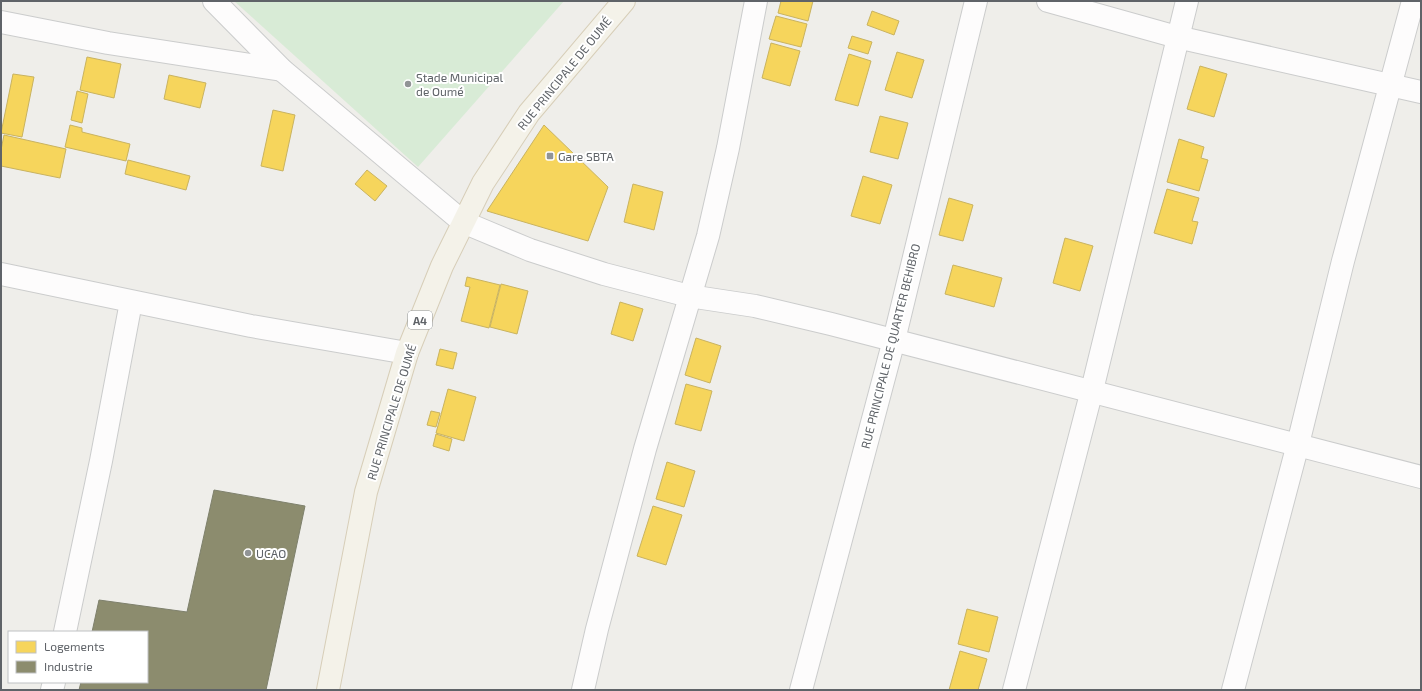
<svg xmlns="http://www.w3.org/2000/svg" width="1422" height="691" viewBox="0 0 1422 691" font-family="'Exo 2',sans-serif">
<rect width="100%" height="100%" fill="#efeeea"/>
<!-- green -->
<path fill="#d8ebd6" d="M234 1H564L418 167Z"/>
<!-- homes -->
<g fill="#f6d55c" stroke="#c9b360">
<path d="M781 1H813L808 21 778 13Z"/>
<path d="M872 11 899 21 894 35 867 25Z"/>
<path d="M776 16 807 24 801 47 769 39Z"/>
<path d="M852 36 872 42 868 54 848 48Z"/>
<path d="M771 43 800 51 790 86 762 78Z"/>
<path d="M897 52 924 60 912 98 885 90Z"/>
<path d="M849 54 871 61 858 106 835 100Z"/>
<path d="M87 57 121 64 114 98 80 90Z"/>
<path d="M1200 66 1227 74 1214 117 1187 109Z"/>
<path d="M13 74 34 77 22 137 1 133Z"/>
<path d="M169 75 206 83 200 108 164 99Z"/>
<path d="M77 91 88 94 82 123 71 120Z"/>
<path d="M273 110 295 115 283 171 261 166Z"/>
<path d="M880 116 908 123 898 159 870 152Z"/>
<path d="M70 125 82 128V132L130 144 126 161 65 147Z"/>
<path d="M544 125 608 187 588 241 487 211Z"/>
<path d="M4 135 66 149 60 178 1 166V150Z"/>
<path d="M1179 139 1204 147 1201 158 1208 160 1199 191 1167 182Z"/>
<path d="M128 160 190 176 186 190 125 174Z"/>
<path d="M367 170 387 186 375 201 355 184Z"/>
<path d="M863 176 892 185 880 224 851 216Z"/>
<path d="M633 184 663 192 654 230 624 222Z"/>
<path d="M1167 189 1199 198 1192 221 1198 222 1192 244 1154 233Z"/>
<path d="M949 198 973 205 963 241 939 235Z"/>
<path d="M1065 238 1093 246 1080 291 1053 283Z"/>
<path d="M953 265 1002 278 994 307 945 294Z"/>
<path d="M467 277 500 285 489 328 461 321 470 287 465 286Z"/>
<path d="M501 284 528 291 517 334 490 327Z"/>
<path d="M620 302 643 309 633 341 611 334Z"/>
<path d="M696 338 721 346 710 383 685 375Z"/>
<path d="M440 349 457 353 453 369 436 365Z"/>
<path d="M686 384 712 391 701 431 675 424Z"/>
<path d="M448 389 476 397 464 441 436 433Z"/>
<path d="M431 411 440 413 436 427 427 425Z"/>
<path d="M436 434 452 439 449 451 433 446Z"/>
<path d="M667 462 695 471 684 507 656 499Z"/>
<path d="M653 506 682 515 666 565 637 556Z"/>
<path d="M967 609 998 617 989 652 958 644Z"/>
<path d="M960 651 987 659 978 690H949Z"/>
</g>
<!-- industry -->
<path fill="#8c8c6e" stroke="#7e806c" d="M214 490 305 506 266 690H79L81 682H147V632H92L99 600 187 612Z"/>
<g fill="none" stroke-linecap="round" stroke-linejoin="round">
<defs>
<g id="minor">
<path d="M214 1 282 70 463 222 530 250 604 274 689 296 755 306 831 324 1421 477"/>
<path d="M1048 1 1177 37 1421 92"/>
<path d="M1 22 108 43 282 70"/>
<path d="M1 274 251 326 407 353"/>
<path d="M65 632 101 461 131 302"/>
<path d="M52 690 54 682"/>
<path d="M583 690 597 629 645 449 708 236 728 148 756 1"/>
<path d="M801 690 894 340 976 1"/>
<path d="M1014 690 1092 390 1187 1"/>
<path d="M1233 690 1298 444 1343 261 1413 1"/>
</g>
<path id="major" d="M328 690 366 492 407 353 442 266 483 183 529 113 624 1"/>
</defs>
<!-- minor casing -->
<use href="#minor" stroke="#cbcccc" stroke-width="24"/>
<!-- major casing -->
<use href="#major" stroke="#d7ceb8" stroke-width="24"/>
<!-- minor -->
<use href="#minor" stroke="#fdfcfc" stroke-width="22"/>
<!-- major -->
<use href="#major" stroke="#f4f2e9" stroke-width="22"/>
</g>
<!-- markers -->
<g fill="#919496" stroke="#fff" stroke-width="1.5">
<circle cx="408" cy="84" r="4"/>
<rect x="546" y="152" width="8" height="8" rx="2"/>
<circle cx="248" cy="553" r="4"/>
</g>
<g text-anchor="middle" dominant-baseline="central" stroke-width="4" stroke-linejoin="round" paint-order="stroke">
<!-- shield labels -->
<rect fill="#fff" stroke="#8f9295" stroke-width="1" x="408" y="311" width="24" height="18" rx="3"/>
<g font-size="11" font-weight="bold" fill="#5f6368">
<text x="420" y="320">A4</text>
</g>
<!-- street labels -->
<g font-size="12" fill="#5f6368" stroke="#fff">
<text transform="translate(564 73) rotate(-51)">RUE PRINCIPALE DE OUMÉ</text>
<text transform="translate(890 346) rotate(-76)">RUE PRINCIPALE DE QUARTER BEHIBRO</text>
<text transform="translate(391 412) rotate(-73)">RUE PRINCIPALE DE OUMÉ</text>
</g>
<!-- poi labels -->
<g font-size="12" fill="#5f6368" stroke="#fff" text-anchor="start">
<text x="416" y="77">Stade Municipal<tspan x="416" dy="14">de Oumé</tspan></text>
<text x="558" y="156">Gare SBTA</text>
<text x="256" y="553">UCAO</text>
</g>
</g>
<!-- border -->
<rect width="1422" height="691" fill="none" stroke="#5f6368" stroke-width="4"/>
<!-- legend -->
<rect x="8" y="631" width="140" height="52" fill="#ffffff" stroke="#bfc1c3"/>
<rect x="16" y="641" width="20" height="12" fill="#f6d55c" stroke="#bfc1c3"/>
<text x="44" y="651" font-size="12" fill="#5f6368">Logements</text>
<rect x="16" y="661" width="20" height="12" fill="#8c8c6e" stroke="#bfc1c3"/>
<text x="44" y="671" font-size="12" fill="#5f6368">Industrie</text>
</svg>
